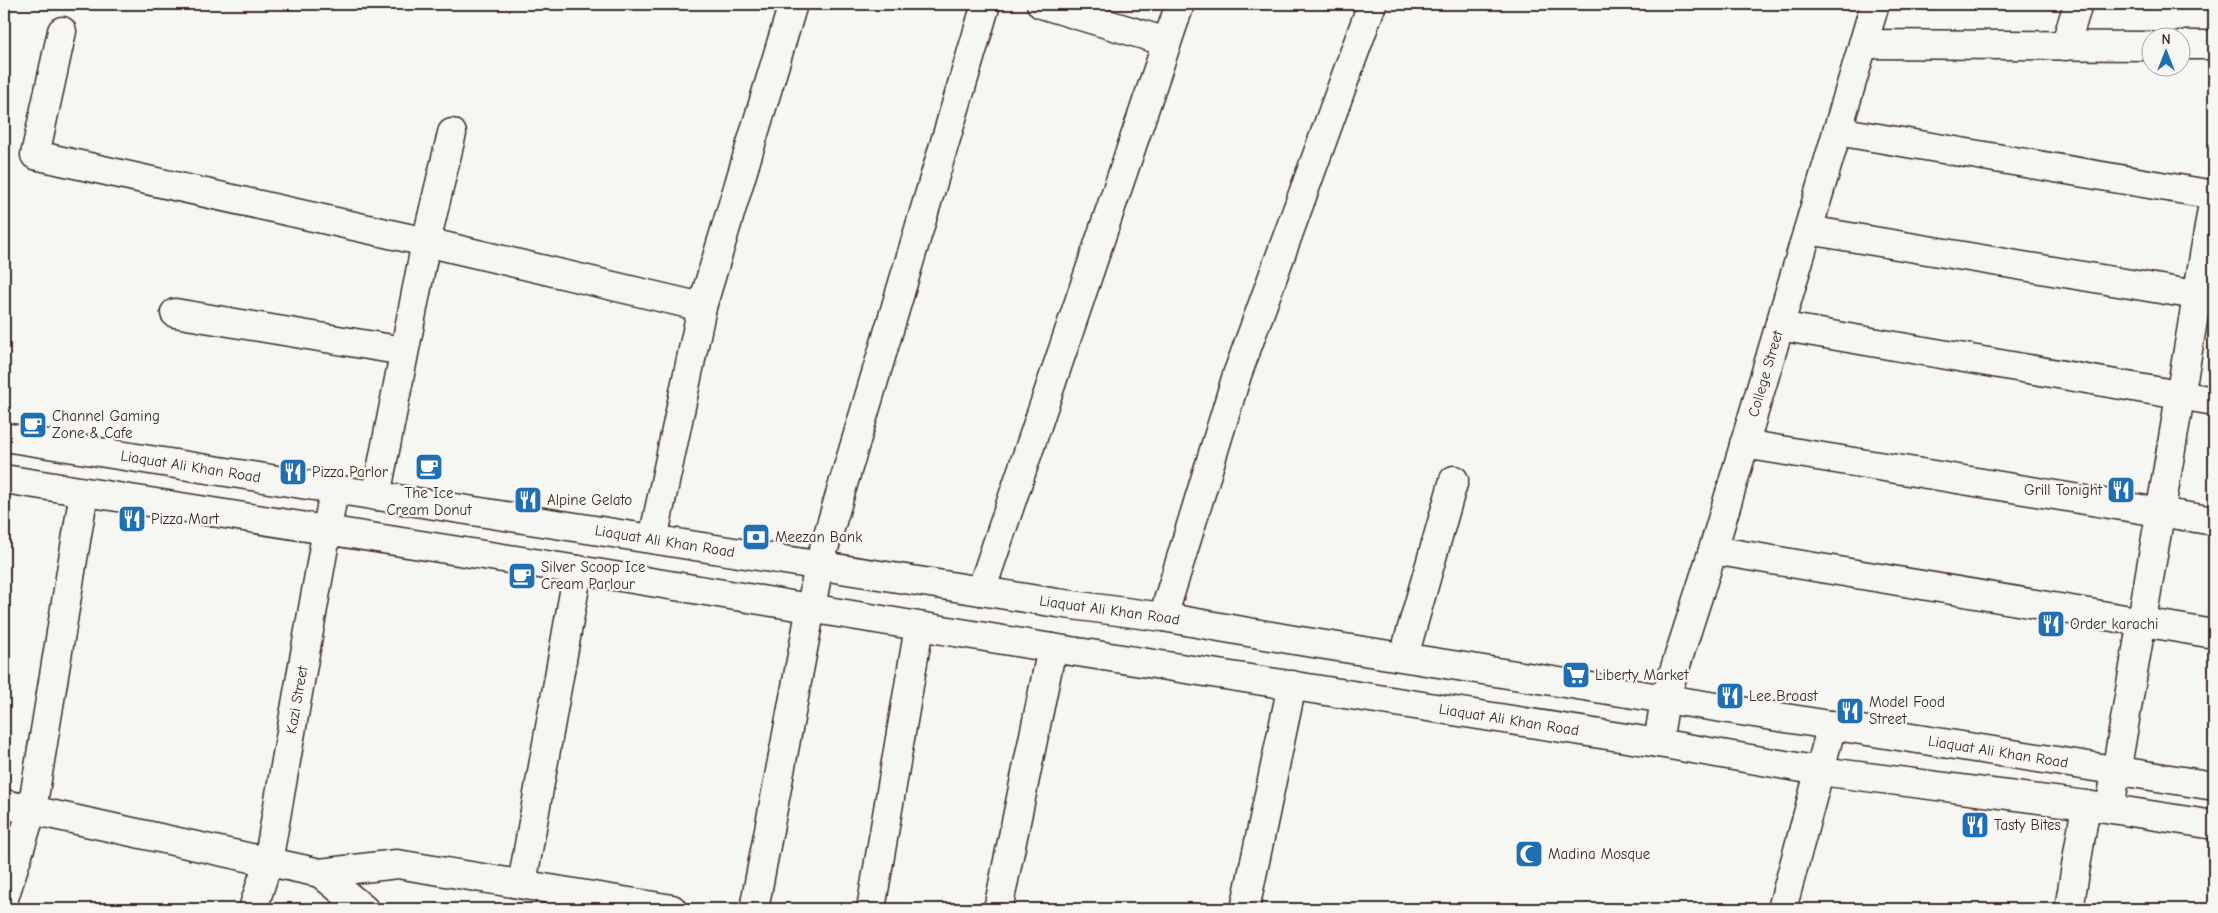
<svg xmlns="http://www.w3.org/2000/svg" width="2218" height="913" viewBox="0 0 2218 913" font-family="'Comic Neue',sans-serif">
<rect width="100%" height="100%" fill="#f6f6f2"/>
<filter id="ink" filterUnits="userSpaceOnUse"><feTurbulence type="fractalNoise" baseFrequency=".02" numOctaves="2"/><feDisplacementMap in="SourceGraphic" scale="10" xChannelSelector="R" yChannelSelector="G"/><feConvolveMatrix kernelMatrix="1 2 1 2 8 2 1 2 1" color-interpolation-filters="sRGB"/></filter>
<g filter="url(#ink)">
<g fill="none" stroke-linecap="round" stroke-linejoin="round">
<defs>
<g id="minor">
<path d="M1041 4 1167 42"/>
<path d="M62 31 35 155 426 242 702 307"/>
<path d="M1863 44 2150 46"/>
<path d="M2180 45H2214"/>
<path d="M2065 46 2078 4"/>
<path d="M1837 131 2214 195"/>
<path d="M1808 230 2214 298"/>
<path d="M175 313 404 351"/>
<path d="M1779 326 2214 401"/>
<path d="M1744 444 2214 521"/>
<path d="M376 496 426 242 452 133"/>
<path d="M653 539 702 307 793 4"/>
<path d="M1713 550 2214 634"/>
<path d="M981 591 1180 4"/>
<path d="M1163 617 1237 375 1372 4"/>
<path d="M1404 656 1454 480"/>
<path id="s1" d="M1658 743 1665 699 1713 550 1875 4"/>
<path d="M4 804 320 873 397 864 672 909"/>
<path d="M2110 808 2214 197"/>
<path d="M320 873 364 909"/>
<path d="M522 884 578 570"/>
<path d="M4 898 32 810 84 492"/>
<path id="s2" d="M253 909 268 862 334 490"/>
<path d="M754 909 819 565 986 4"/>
<path d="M871 909 919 627"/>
<path d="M998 909 1052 648"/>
<path d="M1245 909 1292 685"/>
<path d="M1782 909 1832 725"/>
<path d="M2069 909 2086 805"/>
</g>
<g id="major">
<path id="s3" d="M4 437 1057 603 1163 617 1294 640 2214 786"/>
<path id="s4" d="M4 479 578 570 1052 648 1658 743 1820 771 2086 805 2214 825"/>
</g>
</defs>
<!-- minor casing -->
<use href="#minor" stroke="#3b2a1e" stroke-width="31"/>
<!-- major casing -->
<use href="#major" stroke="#3b2a1e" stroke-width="31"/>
<!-- minor -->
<use href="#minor" stroke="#f6f6f2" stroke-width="28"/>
<!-- major -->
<use href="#major" stroke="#f6f6f2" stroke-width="28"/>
</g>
</g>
<!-- icons -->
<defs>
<symbol id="cafe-square" viewBox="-11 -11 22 22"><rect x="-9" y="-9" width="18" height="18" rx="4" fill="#1f6fb2" stroke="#f6f6f2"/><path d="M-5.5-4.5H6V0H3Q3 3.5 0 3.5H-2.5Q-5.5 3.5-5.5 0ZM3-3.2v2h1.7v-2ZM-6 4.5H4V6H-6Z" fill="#fff"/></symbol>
<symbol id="restaurant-square" viewBox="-11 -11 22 22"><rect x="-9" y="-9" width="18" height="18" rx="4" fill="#1f6fb2" stroke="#f6f6f2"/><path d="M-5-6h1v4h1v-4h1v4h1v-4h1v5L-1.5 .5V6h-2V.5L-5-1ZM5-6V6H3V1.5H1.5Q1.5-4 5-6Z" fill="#fff"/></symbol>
<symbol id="bank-square" viewBox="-11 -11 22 22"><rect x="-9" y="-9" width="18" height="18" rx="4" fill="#1f6fb2" stroke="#f6f6f2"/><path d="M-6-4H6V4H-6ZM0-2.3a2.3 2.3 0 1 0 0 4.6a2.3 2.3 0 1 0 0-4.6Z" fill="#fff"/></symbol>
<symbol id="supermarket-square" viewBox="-11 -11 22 22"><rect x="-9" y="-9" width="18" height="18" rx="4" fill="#1f6fb2" stroke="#f6f6f2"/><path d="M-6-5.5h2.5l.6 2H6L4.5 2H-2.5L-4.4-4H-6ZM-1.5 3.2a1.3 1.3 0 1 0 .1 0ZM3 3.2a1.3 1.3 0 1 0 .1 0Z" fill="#fff"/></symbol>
<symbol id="mosque-square" viewBox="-11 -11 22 22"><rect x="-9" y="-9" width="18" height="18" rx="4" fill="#1f6fb2" stroke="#f6f6f2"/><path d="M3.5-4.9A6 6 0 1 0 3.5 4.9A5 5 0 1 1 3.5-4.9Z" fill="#fff"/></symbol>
</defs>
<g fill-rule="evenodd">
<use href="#cafe-square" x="17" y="409" width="32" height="32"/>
<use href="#cafe-square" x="413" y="451" width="32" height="32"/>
<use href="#restaurant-square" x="277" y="456" width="32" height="32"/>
<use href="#restaurant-square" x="2105" y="474" width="32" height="32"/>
<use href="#restaurant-square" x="512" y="484" width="32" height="32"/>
<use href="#restaurant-square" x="116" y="503" width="32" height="32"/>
<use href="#bank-square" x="740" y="521" width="32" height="32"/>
<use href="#cafe-square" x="506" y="560" width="32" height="32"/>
<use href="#restaurant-square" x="2035" y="608" width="32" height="32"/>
<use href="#supermarket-square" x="1560" y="659" width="32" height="32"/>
<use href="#restaurant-square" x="1714" y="680" width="32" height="32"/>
<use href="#restaurant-square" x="1834" y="695" width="32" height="32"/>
<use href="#restaurant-square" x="1959" y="809" width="32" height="32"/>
<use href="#mosque-square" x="1513" y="838" width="32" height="32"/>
</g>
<g text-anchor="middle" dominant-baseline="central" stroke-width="4.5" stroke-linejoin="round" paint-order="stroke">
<!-- street labels -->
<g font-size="15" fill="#3b2a1e" stroke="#f6f6f2">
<text stroke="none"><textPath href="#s1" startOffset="385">College Street</textPath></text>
<text stroke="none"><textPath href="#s3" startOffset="189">Liaquat Ali Khan Road</textPath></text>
<text stroke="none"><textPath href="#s3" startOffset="669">Liaquat Ali Khan Road</textPath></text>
<text stroke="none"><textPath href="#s3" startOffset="1119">Liaquat Ali Khan Road</textPath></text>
<text stroke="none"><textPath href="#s2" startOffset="214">Kazi Street</textPath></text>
<text stroke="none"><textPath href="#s4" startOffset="1524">Liaquat Ali Khan Road</textPath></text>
<text stroke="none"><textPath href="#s3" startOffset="2019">Liaquat Ali Khan Road</textPath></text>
</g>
<!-- poi labels -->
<g font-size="15" fill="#3b2a1e" stroke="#f6f6f2" text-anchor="start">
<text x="52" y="416">Channel Gaming<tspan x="52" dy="17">Zone &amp; Cafe</tspan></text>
<text x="312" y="472">Pizza Parlor</text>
<text x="2102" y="490" text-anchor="end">Grill Tonight</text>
<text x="429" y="493" text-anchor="middle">The Ice<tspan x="429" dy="17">Cream Donut</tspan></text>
<text x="547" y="500">Alpine Gelato</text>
<text x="151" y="519">Pizza Mart</text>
<text x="775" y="537">Meezan Bank</text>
<text x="541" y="567">Silver Scoop Ice<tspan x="541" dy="17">Cream Parlour</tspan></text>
<text x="2070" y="624">Order karachi</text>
<text x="1595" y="675">Liberty Market</text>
<text x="1749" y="696">Lee Broast</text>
<text x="1869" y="702">Model Food<tspan x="1869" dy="17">Street</tspan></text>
<text x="1994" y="825">Tasty Bites</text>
<text x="1548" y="854">Madina Mosque</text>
</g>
</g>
<!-- margin -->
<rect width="2218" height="913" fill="none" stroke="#f6f6f2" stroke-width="20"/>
<rect x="10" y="10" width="2198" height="893" fill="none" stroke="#3b2a1e" stroke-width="2" filter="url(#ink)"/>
<!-- north arrow -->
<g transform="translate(2166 52)"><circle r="24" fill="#f6f6f2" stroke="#aba49d"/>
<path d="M0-4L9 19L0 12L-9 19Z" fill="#1f6fb2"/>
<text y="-8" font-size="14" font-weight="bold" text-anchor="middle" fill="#3b2a1e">N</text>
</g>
</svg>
